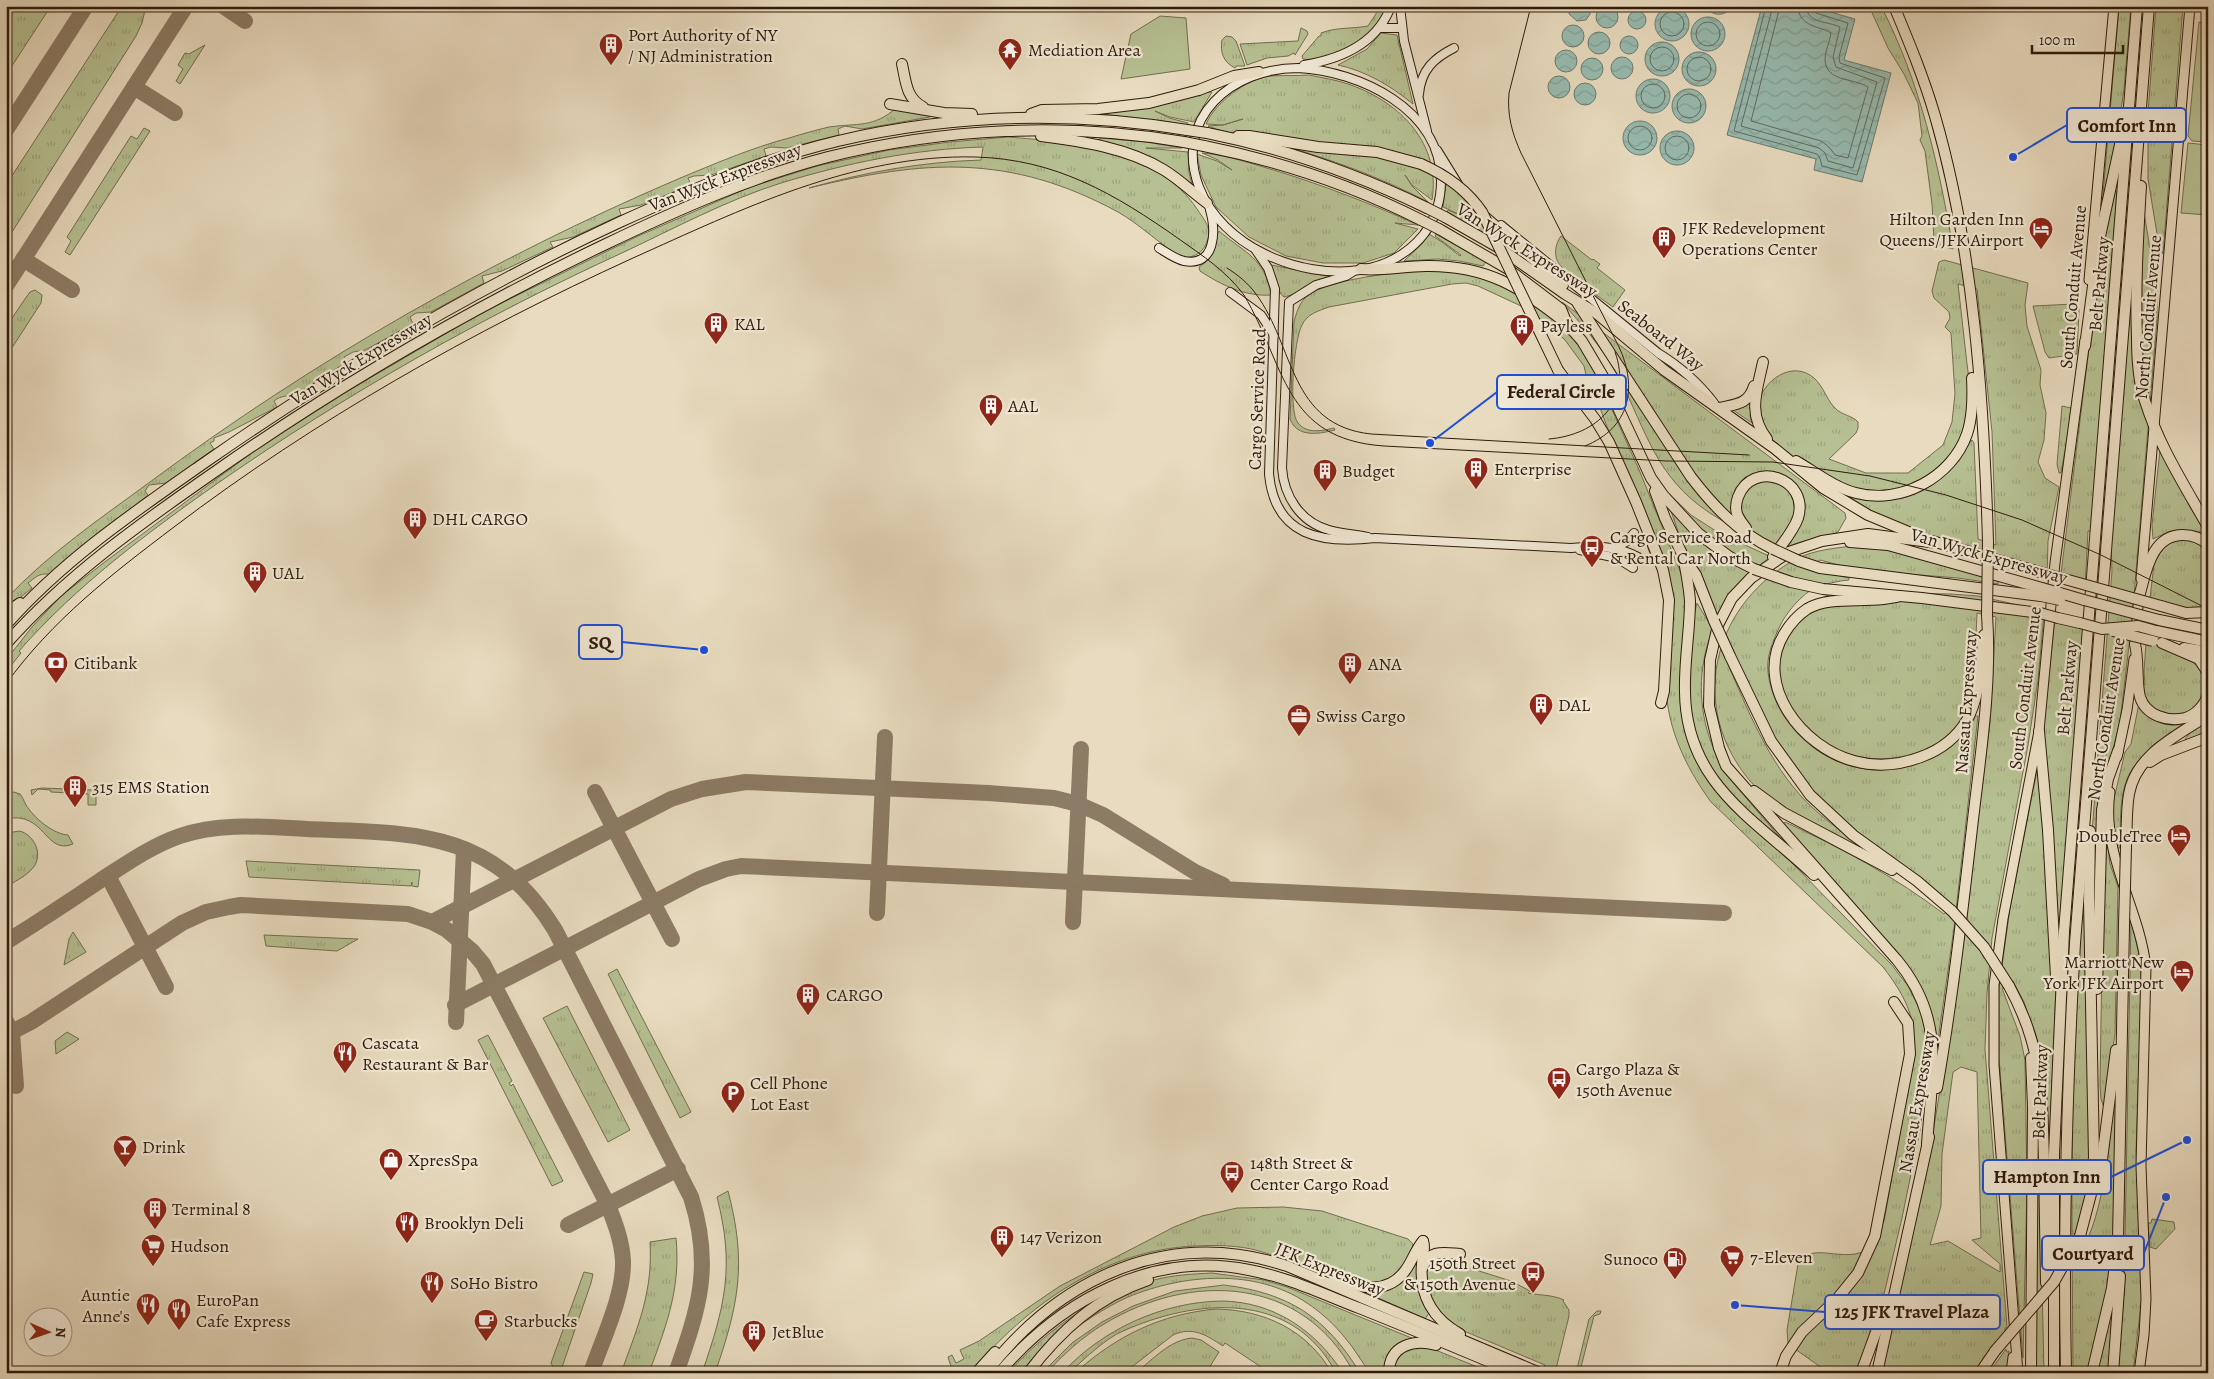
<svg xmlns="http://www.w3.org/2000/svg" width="2214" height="1379" viewBox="0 0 2214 1379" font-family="Alegreya,serif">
<defs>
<pattern id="grass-tufts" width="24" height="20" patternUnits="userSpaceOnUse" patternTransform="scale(1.25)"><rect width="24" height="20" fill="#b6c092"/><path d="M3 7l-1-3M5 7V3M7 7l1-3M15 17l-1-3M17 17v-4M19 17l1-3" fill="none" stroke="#9da47d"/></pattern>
<pattern id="water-waves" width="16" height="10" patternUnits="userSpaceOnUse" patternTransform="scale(1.25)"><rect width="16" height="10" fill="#97bbb0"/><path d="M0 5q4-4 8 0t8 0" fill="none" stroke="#82a096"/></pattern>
</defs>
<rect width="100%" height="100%" fill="#e8dbbf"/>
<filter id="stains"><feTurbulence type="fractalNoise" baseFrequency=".004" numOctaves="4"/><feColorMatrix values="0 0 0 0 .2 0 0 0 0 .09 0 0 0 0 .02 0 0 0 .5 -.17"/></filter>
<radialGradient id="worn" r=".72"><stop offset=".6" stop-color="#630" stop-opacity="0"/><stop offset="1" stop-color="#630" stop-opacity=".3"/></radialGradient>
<!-- grass -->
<g fill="url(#grass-tufts)" stroke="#726e4e" fill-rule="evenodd">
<path d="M6 6H51L6 75Z"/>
<path d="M122 6H146L142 23 136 36 12 232 6 229V185Z"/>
<path d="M1381 6H1387C1381 18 1375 30 1365 39 1355 49 1317 62 1303 59L1302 56 1319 36H1321V33C1336 27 1352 29 1368 26Z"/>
<path d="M1869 6H1881C1920 82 1939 165 1953 249L1936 245 1934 239 1932 204 1925 151 1920 140 1922 136 1918 103 1904 74 1888 48Z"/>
<path d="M2119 6H2131L2124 89 2115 152 2113 154V161L2102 206Z"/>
<path d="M2156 6H2183L2163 254 2159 246 2148 179V113Z"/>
<path d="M1301 28 1307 31 1308 34 1295 55 1294 53 1288 56 1267 58 1247 65 1240 44 1298 41Z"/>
<path d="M1381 33 1397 35 1413 104C1391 86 1366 71 1338 65L1367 49Z"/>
<path d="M1226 36 1232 37 1236 41 1245 66H1236L1235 68C1223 62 1220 52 1222 40Z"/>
<path d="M205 45 180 84 176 81 183 69 178 65 185 53 189 54Z"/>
<path d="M1309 75C1323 78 1338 80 1351 85 1401 103 1441 144 1432 200L1412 185 1405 175 1412 186 1428 202C1380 177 1330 159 1278 144 1255 137 1230 135 1208 126L1223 125 1243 119 1223 125 1206 124C1215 103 1246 79 1270 76 1283 75 1296 76 1309 75Z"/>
<path d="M1212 92 1194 122 1170 117 1155 111 1169 118 1188 123 1187 125 1086 112 1197 95 1200 96 1201 93Z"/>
<path d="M896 108 930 114V117L862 129 845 126 838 129 839 135 787 148 771 147 764 149 766 156 711 175 694 176 688 178 691 185 641 205 619 209 621 215 573 237 550 242 553 247 502 271 482 276 484 283 431 312 416 313 410 317 413 324 365 350 353 352 344 357 346 362C330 373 313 385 296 393 288 397 281 395 274 401L277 407 229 432 214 438V441L210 443 214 449 166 483 149 485 145 491 148 495 50 574C38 573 35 578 28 583L32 588 6 609V599C48 554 101 518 150 482 313 361 491 259 678 179 714 164 751 148 789 138 802 134 816 130 829 127 857 123 874 128 896 108Z"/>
<path d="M144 128 150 131 70 255 65 252 71 241 67 237 131 136 137 139Z"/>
<path d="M1008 137C1072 142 1159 151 1197 209 1203 218 1212 228 1208 239 1204 252 1196 257 1183 258 1160 245 1141 225 1118 212 1009 153 924 160 809 188 866 172 921 162 981 160L983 147C914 149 847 163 781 183 727 200 675 228 624 252 482 317 346 394 218 483 147 533 77 585 19 651L21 653 6 672V660L32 627 61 596 106 561 261 446 346 392 481 313 636 237 750 187 817 166 889 150 950 142Z"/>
<path d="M1100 138 1146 142 1182 148H1146L1188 152 1189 173 1193 187 1183 177 1099 141Z"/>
<path d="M1202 153C1228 155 1252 164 1277 171 1325 186 1372 204 1418 225L1395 223 1418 229 1394 253 1363 263H1323L1286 256 1249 237 1216 207 1201 175 1197 154 1217 161 1232 170 1218 160Z"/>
<path d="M1445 168 1459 193 1473 210 1511 249 1447 213 1448 210 1476 222 1443 207 1446 184Z"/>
<path d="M2139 183 2157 290V320L2132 620 2120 722 2107 771 2095 927 2091 868 2092 833 2112 571 2111 542Z"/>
<path d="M2113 190 2117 192 2091 531H2088L2085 588 2060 582 2102 243Z"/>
<path d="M1219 231C1245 253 1265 258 1271 295 1246 297 1221 285 1200 271L1199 267C1215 258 1212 243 1219 231Z"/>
<path d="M1429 234 1442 242 1460 256 1461 255 1435 236 1436 234 1486 262 1483 266 1459 261 1438 259 1404 261 1422 244Z"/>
<path d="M1561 236 1592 260 1593 259 1600 264 1597 268 1625 290 1613 307C1598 296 1571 278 1560 265 1553 257 1555 244 1561 236Z"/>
<path d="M1944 260 2028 283 2025 305 2027 326 2041 370 2040 385 2046 413 2044 440 2038 462 2045 478 2059 487 2048 541 2047 577C1975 560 1904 535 1843 493 1874 501 1909 502 1936 482 1951 471 1959 453 1972 440L1974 443 1978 539 1996 545 1992 432 1977 289 1958 284C1961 311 1964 337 1967 364 1969 379 1972 398 1969 413 1962 450 1944 471 1910 486 1901 490 1891 493 1881 493 1849 494 1781 457 1763 430 1758 423 1757 414 1758 405 1762 381 1792 359 1814 378 1824 387 1827 401 1836 409 1842 415 1853 416 1858 422V428L1856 433 1829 459 1866 473H1908L1943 445 1952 422 1955 394 1951 333 1945 327 1950 318 1949 312 1934 298 1932 291 1939 262Z"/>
<path d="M1271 265 1332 277 1295 294 1284 297C1277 293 1274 273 1271 265Z"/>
<path d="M1453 268 1513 289 1556 321 1576 342 1592 365 1640 472 1684 581 1686 594 1687 733 1706 778 1736 813 1789 860 1891 964 1908 986 1921 1012 1928 1042V1069L1920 1130 1902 1218 1884 1294H1882L1878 1314 1873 1324H1874L1858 1373H1829L1788 1344 1787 1330 1798 1264C1811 1237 1854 1271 1874 1242 1878 1236 1881 1227 1884 1221L1914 1055C1916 1017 1906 997 1883 967L1711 802C1684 765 1664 722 1666 675 1666 655 1672 634 1670 614 1669 605 1663 574 1659 566 1654 554 1648 558 1647 540L1612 440 1597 400 1589 388 1584 366 1565 340 1549 325 1521 306 1478 286 1466 283 1452 284 1329 307C1318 311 1307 314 1302 325 1294 339 1288 412 1298 423 1307 434 1321 431 1334 428L1335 430C1319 434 1297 438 1290 419L1294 322C1296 314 1299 304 1305 298 1327 276 1422 270 1453 268Z"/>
<path d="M35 290 42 295 41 303 6 357V327L27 296 30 292Z"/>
<path d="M1562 302 1845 513 1846 518 1838 532C1827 537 1816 538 1805 541 1791 544 1772 555 1761 564 1699 615 1683 701 1724 769L1723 771 1783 841 1781 842 1720 785 1703 755 1693 725 1688 698 1694 615 1697 603 1711 626 1716 616 1679 534 1663 488 1691 515 1719 533 1769 556 1781 548C1753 536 1725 525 1700 506 1651 469 1643 420 1615 371 1601 346 1581 324 1562 302Z"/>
<path d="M2074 304 2078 305 2079 310 2077 354 2049 358 2045 352 2033 306Z"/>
<path d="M1752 401 1750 416 1752 423 1733 410 1745 406Z"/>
<path d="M2062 406 2071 408V418L2061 473H2059L2057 464Z"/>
<path d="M2160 450 2190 507 2208 534V538L2202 532 2179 530 2168 532 2153 539 2152 525Z"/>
<path d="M2191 538 2203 545 2208 551V606L2193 610 2149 606 2154 564 2162 550 2160 546 2166 541Z"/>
<path d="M1853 546 1888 550 1998 581V584L1958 578 1858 570 1820 560 1807 568 1849 578V580C1838 581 1825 584 1817 587 1802 593 1785 614 1779 628 1773 641 1766 657 1768 672 1773 717 1810 756 1854 767 1881 773 1914 767 1938 754 1954 745 1965 731 1975 716H1978L1954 928 1937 1047 1933 1020 1918 981 1898 953 1859 912 1783 824 1785 822C1841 848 1894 876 1944 914L1953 905 1846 827 1806 787 1766 724 1727 641 1722 651C1744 700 1763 753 1800 795 1816 813 1838 829 1858 844L1856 847C1817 827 1773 811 1746 776 1687 700 1716 601 1798 558 1815 550 1835 548 1853 546Z"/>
<path d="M1834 592 1951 594 1978 596 2036 609 2044 614 2038 680 2028 745 1992 938 1987 994 1985 1049 2007 1327 2005 1328V1332L1973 1373H1881L1932 1138 1953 1012 1990 722 1996 617 1977 613C1976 640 1973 708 1957 728 1947 740 1926 750 1912 754 1856 771 1792 742 1780 682 1778 669 1777 652 1783 641 1786 634 1792 628 1797 623 1811 605 1813 602 1834 592ZM1961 1067 1977 1072 1981 1238 1972 1240 2000 1264V1272L1948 1241 1930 1245 1941 1206 1942 1154 1953 1072Z"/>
<path d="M2055 617 2083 625 2057 962 2049 1156 2035 1035 2024 1002 2013 981 2002 988 2020 1036 2025 1060 2027 1187 2023 1358 1999 1058V988L2010 908 2042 745Z"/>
<path d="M2146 642C2166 648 2192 654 2202 674L2205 673C2208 692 2197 716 2175 717 2169 717 2159 712 2153 710L2145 699 2143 684 2145 685 2144 672Z"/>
<path d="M2139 703C2149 720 2170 732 2189 721 2196 717 2202 711 2208 706V712C2187 726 2143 750 2131 771 2118 793 2121 823 2120 848H2116L2113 822V803L2125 752 2131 744Z"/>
<path d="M2208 721V734L2187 742 2185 739 2192 731Z"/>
<path d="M42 788 92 790 96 796V805H88V794L51 792 50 790 38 789 32 795 31 790Z"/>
<path d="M14 792 20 794C23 798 24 801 26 805 34 818 53 834 68 835L73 844C45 856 45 810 6 819V795Z"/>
<path d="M20 831C36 836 45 858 30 871 24 877 14 882 6 887V833Z"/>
<path d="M2104 838H2107L2110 864 2118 887 2115 1034 2104 1108 2101 1099 2100 1085Z"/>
<path d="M246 861 420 870 418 887 412 886V882L411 886 249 877Z"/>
<path d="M2086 875 2091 1162 2087 1195 2074 1238V1262C2104 1224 2108 1149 2114 1101H2117L2115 1258 2088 1373H2073C2072 1207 2068 1040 2086 875Z"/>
<path d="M2131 920 2138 950 2142 979 2136 1151 2142 1296 2133 1373H2118L2124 1292Z"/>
<path d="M73 932 86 952 64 965 69 939Z"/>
<path d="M264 935 358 939 337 951 266 946Z"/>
<path d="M617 969 691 1112 680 1118 608 974Z"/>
<path d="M567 1006 630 1130 608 1142 543 1018Z"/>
<path d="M67 1032 79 1039 56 1054 55 1041Z"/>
<path d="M488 1035 512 1081 509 1083 511 1086 513 1084 563 1181 552 1186 478 1040Z"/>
<path d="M728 1191C747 1263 739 1304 715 1373H702C725 1306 735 1267 717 1197Z"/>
<path d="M2036 1195H2040L2044 1373H2034Z"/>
<path d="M1283 1207 1322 1211 1408 1239 1413 1244C1413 1258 1393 1284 1379 1285 1373 1286 1366 1283 1360 1282 1325 1276 1293 1261 1259 1251 1239 1245 1215 1245 1195 1246 1104 1250 1027 1305 970 1373H953L948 1357 952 1355 956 1363 964 1359 960 1350 979 1341 1060 1286 1174 1227 1202 1216 1237 1208Z"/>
<path d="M2152 1219 2174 1222 2175 1229 2156 1249 2150 1247 2148 1223H2151Z"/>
<path d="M676 1238C681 1289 666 1326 649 1373H621C638 1326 653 1292 650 1242Z"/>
<path d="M1420 1254C1417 1275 1416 1295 1429 1313L1425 1319 1363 1291 1375 1292Z"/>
<path d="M1444 1260 1511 1281 1530 1291 1528 1293C1542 1296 1550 1294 1564 1300L1563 1301 1569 1310V1316L1555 1373H1542L1545 1365 1452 1326 1431 1301 1425 1276 1428 1267 1435 1261Z"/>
<path d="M584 1272 593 1274 591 1283 560 1373H556L551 1363Z"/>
<path d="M1212 1273 1264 1280 1287 1287 1414 1339 1387 1358 1385 1373H1371C1361 1362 1355 1349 1346 1339 1335 1325 1322 1313 1307 1303 1255 1268 1184 1274 1128 1297 1104 1308 1082 1323 1061 1339 1081 1316 1123 1288 1154 1280 1173 1275 1192 1274 1212 1273Z"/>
<path d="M1224 1285C1289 1293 1326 1317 1360 1373H1354C1302 1275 1190 1272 1104 1324 1082 1337 1063 1355 1046 1373H1042L1072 1343 1102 1322 1133 1306 1175 1291Z"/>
<path d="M1222 1301C1274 1302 1315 1330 1343 1373H1336C1292 1289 1195 1299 1123 1331 1106 1338 1083 1360 1069 1373H1062C1103 1329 1162 1302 1222 1301Z"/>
<path d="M1094 1303 1024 1373H1008C1033 1345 1062 1321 1094 1303Z"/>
<path d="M2112 1308 2109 1373H2094Z"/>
<path d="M1216 1309C1265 1310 1307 1330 1332 1373H1270L1225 1343 1223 1346C1206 1335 1193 1326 1173 1335L1124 1373H1075C1116 1336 1161 1314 1216 1309Z"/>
<path d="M1597 1311H1601L1600 1314 1594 1316 1580 1371 1581 1373H1576L1589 1319Z"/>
<path d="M1192 1338 1201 1340 1219 1352 1206 1373H1136C1153 1359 1170 1340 1192 1338Z"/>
<path d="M1418 1346 1433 1349 1480 1368 1478 1370 1487 1373H1393C1395 1354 1400 1351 1418 1346Z"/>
<path d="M2006 1349 2007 1352 2009 1351 2007 1373H1989Z"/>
</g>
<!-- pitch -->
<g fill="#b6c092" stroke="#726e4e">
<path d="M1160 16 1186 18 1190 69 1121 79 1131 34Z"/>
<path d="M2199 22 2208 24V142L2192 141 2188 136Z"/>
<path d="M2188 143 2208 145V215L2181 213Z"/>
</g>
<!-- water -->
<g fill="url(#water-waves)" stroke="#6d7b6e">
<path d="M1570 6H1590V14L1586 20 1577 21 1569 14Z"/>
<path d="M1704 6H1733C1725 17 1713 17 1704 6Z"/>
<path d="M1762 6H1809L1855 19 1844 60 1891 73 1862 182 1814 170 1816 159 1727 135Z"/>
<circle cx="1607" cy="17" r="11"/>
<circle cx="1672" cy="24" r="17"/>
<circle cx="1637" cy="20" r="9"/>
<circle cx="1708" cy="34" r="17"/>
<circle cx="1573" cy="36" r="11"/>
<circle cx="1599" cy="43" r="11"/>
<circle cx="1629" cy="45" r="9"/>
<circle cx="1662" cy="59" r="17"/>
<circle cx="1566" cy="61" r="11"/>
<circle cx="1699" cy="69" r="17"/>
<circle cx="1622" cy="68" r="11"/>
<circle cx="1592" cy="69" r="11"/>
<circle cx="1559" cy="87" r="11"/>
<circle cx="1653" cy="96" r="17"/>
<circle cx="1585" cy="94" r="11"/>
<circle cx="1689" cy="106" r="17"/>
<circle cx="1640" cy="138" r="17"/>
<circle cx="1677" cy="148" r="17"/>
</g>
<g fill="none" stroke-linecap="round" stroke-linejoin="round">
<!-- shore -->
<g stroke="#636b5e" stroke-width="1">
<path d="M1766 6 1734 131 1817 154 1820 158 1822 166 1857 175 1885 78 1840 63 1839 57 1848 23 1816 13 1812 6"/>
<path d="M1773 6 1741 126 1819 148 1825 153 1828 161 1853 168 1877 82 1836 67 1833 57 1840 27C1828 21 1807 24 1806 6"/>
<path d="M1780 6 1751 121 1821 141 1829 147 1835 155 1848 158 1868 87C1854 78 1826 82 1825 60 1825 51 1830 41 1831 33 1817 25 1799 27 1798 6"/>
<circle cx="1672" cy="24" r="12"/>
<circle cx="1708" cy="34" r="12"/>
<circle cx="1662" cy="59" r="12"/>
<circle cx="1699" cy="69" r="12"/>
<circle cx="1653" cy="96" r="12"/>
<circle cx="1689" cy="106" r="12"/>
<circle cx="1640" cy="138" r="12"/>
<circle cx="1677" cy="148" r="12"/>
</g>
<!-- taxiway -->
<g stroke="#8c7b65" stroke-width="16">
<path d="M223 6 245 21"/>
<path d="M134 87 175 113"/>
<path d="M6 130 86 6"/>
<path d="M23 259 72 290"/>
<path d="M6 286 186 6"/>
<path d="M595 792 672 939"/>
<path d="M108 876 166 987"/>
<path d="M877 913 885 737"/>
<path d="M432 922 671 799 702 789 746 782 988 793 1054 798 1078 804 1103 815 1195 872 1223 885"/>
<path d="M1073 922 1081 749"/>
<path d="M6 942C38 922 70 901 101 880 126 864 151 846 180 836 221 822 265 827 307 829 413 833 493 829 555 930L691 1197C713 1266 699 1308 676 1373"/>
<path d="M455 1005 699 879 726 869 741 866 1724 913"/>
<path d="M6 1021 12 1033 16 1086"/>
<path d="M456 1022 464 849"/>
<path d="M6 1035 31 1022 182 923 206 912 229 907 241 905 408 914 432 922 447 930 472 951 483 964 608 1205C615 1223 622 1241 623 1261 624 1296 602 1340 591 1373"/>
<path d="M568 1225 678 1169"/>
</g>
<defs>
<g id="secondary">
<path d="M1400 6 1404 41 1427 131"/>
<path d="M1379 28H1401"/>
<path d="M1304 65C1341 59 1377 44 1391 6"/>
<path d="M1298 68C1359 71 1441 109 1441 181 1441 200 1435 219 1424 234 1408 254 1385 266 1360 270 1300 279 1222 247 1199 187 1173 118 1232 68 1298 68Z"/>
<path d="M1419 94C1421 70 1434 58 1454 48"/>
<path d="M1437 150 1458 184"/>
<path d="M1501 225 1658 353C1681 367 1698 382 1714 403"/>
<path d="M1159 248C1167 253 1175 259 1184 261 1216 267 1216 231 1210 210"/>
<path d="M1255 249 1268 268 1275 289 1269 474C1275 537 1322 544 1375 538L1571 548C1596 546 1615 545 1638 557"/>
<path d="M1354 271 1346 276 1316 285 1289 302 1282 468C1284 496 1300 522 1329 530 1341 534 1355 534 1368 537"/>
<path d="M1230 292 1261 315 1274 335"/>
<path d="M1615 547 1626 542 1634 533"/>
<path d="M1580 550 1617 558 1633 568"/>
</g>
<g id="primary">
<path d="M2089 280 2114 6"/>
<path d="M2141 579 2190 6"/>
<path d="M2135 644 2139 594"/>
<path d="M2117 757 2127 710 2134 659"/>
<path d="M2110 792C2101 856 2139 906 2146 967L2141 1166 2146 1299 2144 1335 2139 1373"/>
<path d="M2011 1373 2013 1357"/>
<path d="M2018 1373 1994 1065V985L2003 919 2039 731 2055 563 2085 340"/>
</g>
<g id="highway">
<path d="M1894 6C1909 42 1924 78 1935 116 1974 251 1984 402 1988 542"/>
<path d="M902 64C906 82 906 98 923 107"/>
<path d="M890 104 944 113 972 114"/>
<path d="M1031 114 1042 110 1098 109 1149 103 1199 90 1234 76 1259 72"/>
<path d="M1207 133C1283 148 1357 174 1427 208"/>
<path d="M1041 136C1081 141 1128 148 1164 170 1179 179 1192 192 1207 203"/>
<path d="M1238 136H1249L1318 147 1377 152 1421 164"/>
<path d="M1204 146C1279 161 1352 185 1421 220"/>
<path d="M2141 186C2138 237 2135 287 2137 338 2137 359 2138 381 2145 401 2159 446 2185 486 2208 527"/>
<path d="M1445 217 1501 249 1565 294 1596 313 1664 370 1774 448 1823 488 1868 515 1916 535"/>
<path d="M1485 217 1563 285"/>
<path d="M1439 229 1508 269 1561 309 1567 324 1582 341 1604 378 1651 478 1663 495 1698 533 1715 546 1730 557 1754 569"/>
<path d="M1361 269C1383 271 1404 266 1426 266 1486 265 1521 287 1567 324"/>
<path d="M1578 304 1691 477C1714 507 1738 532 1773 549"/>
<path d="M2085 346 2099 241 2121 140"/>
<path d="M1763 362C1757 391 1747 413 1767 439"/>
<path d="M1558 370 1595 419 1609 442 1636 502 1663 570 1669 600 1664 691 1661 703"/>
<path d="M1719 408C1736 404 1748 405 1754 386"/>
<path d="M1796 461C1815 472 1835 488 1856 493 1901 505 1952 477 1967 434 1973 416 1973 397 1972 378"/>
<path d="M1655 491 1665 518 1683 556 1696 575 1714 621"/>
<path d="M1746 528C1738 518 1733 511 1738 497 1752 459 1810 478 1798 518 1793 532 1781 545 1773 557"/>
<path d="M1932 541 2036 571"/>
<path d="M1850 542 1888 545 2042 588"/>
<path d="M1683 556C1686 571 1689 586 1690 601 1690 631 1684 661 1685 692 1686 784 1755 819 1814 875"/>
<path d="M1799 561 1820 568 2041 596"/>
<path d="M1791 582 1823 589 1922 598 2040 613"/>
<path d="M2060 593 2084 600"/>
<path d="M1900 596C1871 605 1832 594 1807 609 1798 615 1790 624 1784 634 1753 685 1803 748 1854 761 1876 767 1900 765 1921 757 1940 750 1957 737 1967 720 1981 695 1980 662 1984 635"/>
<path d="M2139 597C2146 572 2151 535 2183 535 2192 535 2201 538 2208 545"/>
<path d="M2161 606 2186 613 2208 612"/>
<path d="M6 613 20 603"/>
<path d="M2058 618 2080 623"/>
<path d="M2159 620 2208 630"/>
<path d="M6 625C63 560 137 510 207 461 338 370 475 289 620 222 691 190 762 159 838 141 953 114 1070 111 1187 130"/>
<path d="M2156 631 2208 642"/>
<path d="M2162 643 2199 659 2208 673"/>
<path d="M6 644C66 576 141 523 216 471 339 385 470 309 606 244 677 210 751 177 828 157 944 128 1066 122 1184 142"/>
<path d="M2135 644C2139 661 2136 682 2140 697 2146 716 2168 722 2185 718 2196 715 2205 705 2208 694"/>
<path d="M2184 648 2208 652"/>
<path d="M1730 656 1771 741 1810 795 1853 835 1917 881 1952 911"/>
<path d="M2039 731 2048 830 2056 977"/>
<path d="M2150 762 2161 755 2208 737"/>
<path d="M1754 791 1784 813 1892 870"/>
<path d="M2126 847C2127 830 2126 811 2129 794 2136 754 2177 736 2208 715"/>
<path d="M2009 986C2043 1048 2042 1093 2044 1162 2045 1202 2045 1243 2046 1283"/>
<path d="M2097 989 2102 810 2108 779 2118 751"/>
<path d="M2031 1058 2033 1107 2031 1373"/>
<path d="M1937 1088C1952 1002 1962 915 1972 828 1980 757 1992 686 1987 615"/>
<path d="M1927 1144C1932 1073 1946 1019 1897 960L1726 766 1719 748 1709 706 1710 660 1718 625 1732 598 1751 578 1789 552 1822 541 1868 534 1937 543"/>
<path d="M2100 1175 2116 1050"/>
<path d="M2080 1236 2091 1194 2094 1157 2089 901 2090 831"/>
<path d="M1423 1241C1426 1249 1422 1256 1422 1264 1419 1295 1433 1319 1460 1334"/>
<path d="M1423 1267C1429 1249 1445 1253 1460 1254"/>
<path d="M1334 1279C1361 1288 1389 1296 1407 1268 1413 1259 1416 1249 1423 1241"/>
<path d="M976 1373 995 1352"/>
<path d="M986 1373C1060 1277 1168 1227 1287 1266L1540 1373"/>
<path d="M999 1373C1060 1301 1152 1250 1249 1270 1287 1277 1323 1294 1359 1308 1412 1329 1464 1351 1516 1373"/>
<path d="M1028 1373C1060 1331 1097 1297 1148 1280"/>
<path d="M1389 1373C1389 1345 1414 1339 1436 1345"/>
<path d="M1780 1373 1786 1356 1802 1332 1837 1299 1858 1273 1875 1236 1910 1054 1908 1023 1894 1002"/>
<path d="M1861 1373 1887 1302"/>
<path d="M1877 1373 1929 1137"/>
<path d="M1980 1373 1995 1351"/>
<path d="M2054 1373V1154L2064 932 2137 6"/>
<path d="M2066 1373C2063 1229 2067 1086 2075 943L2149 6"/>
<path d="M2092 1373 2112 1288 2118 1241 2124 925"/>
<path d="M2113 1373 2120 1276"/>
</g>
</defs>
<!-- secondary casing -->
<use href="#secondary" stroke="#2f1b0b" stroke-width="10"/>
<!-- primary casing -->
<use href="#primary" stroke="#2f1b0b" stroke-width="11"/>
<!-- highway casing -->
<use href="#highway" stroke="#2f1b0b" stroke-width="12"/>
<!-- secondary -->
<use href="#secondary" stroke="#f0e8d5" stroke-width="8"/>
<!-- primary -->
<use href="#primary" stroke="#e8dbbf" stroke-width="9"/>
<!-- highway -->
<use href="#highway" stroke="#e8dbbf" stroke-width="10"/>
<!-- tram -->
<g stroke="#2f1b0b" stroke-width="1">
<path d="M1531 6 1509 93C1507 115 1512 133 1521 153L1619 347C1638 388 1630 428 1585 446"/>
<path d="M1227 268C1238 275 1248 283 1256 294 1295 347 1289 425 1371 434L1749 455"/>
<path d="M1549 439C1597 435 1633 401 1615 352"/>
<path d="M6 684C52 620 112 574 174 527 315 420 471 332 633 258 740 210 854 154 975 157 1056 159 1115 194 1179 239 1203 256 1226 271 1244 295 1286 366 1283 439 1384 446L1667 461 1773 462 1870 476 1946 495 2022 520 2101 555 2208 609"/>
</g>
<defs>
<g id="highway-bridge">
<path d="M1187 130 1207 133"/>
<path d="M1184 142 1204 146"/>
<path d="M1421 164C1446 175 1467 190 1482 212L1558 370"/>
<path d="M1427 208 1445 217"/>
<path d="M1421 220 1439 229"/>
<path d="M1773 549 1799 561"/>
<path d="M1754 569 1791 582"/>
<path d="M2036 571 2161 606"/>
<path d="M2042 588 2060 593"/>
<path d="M2041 596 2060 600"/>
<path d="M2084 600 2159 620"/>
<path d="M2040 613 2058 618"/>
<path d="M1987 615 1988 542"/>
<path d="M1714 621 1730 656"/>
<path d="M2080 623 2102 629 2138 626 2156 631"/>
<path d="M2113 631 2153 641"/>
<path d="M1952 911 1984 947 2009 986"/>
<path d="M2124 925 2126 847"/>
<path d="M1995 1351 2054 1282 2080 1236"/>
</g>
</defs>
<!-- highway-bridge casing -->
<use href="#highway-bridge" stroke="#2f1b0b" stroke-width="12" stroke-linecap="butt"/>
<!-- highway-bridge -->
<use href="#highway-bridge" stroke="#e8dbbf" stroke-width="10"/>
</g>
<!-- icons -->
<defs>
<symbol id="building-pin" viewBox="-11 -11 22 30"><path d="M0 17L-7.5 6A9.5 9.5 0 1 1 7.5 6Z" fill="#8f2418" stroke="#f0e8d5"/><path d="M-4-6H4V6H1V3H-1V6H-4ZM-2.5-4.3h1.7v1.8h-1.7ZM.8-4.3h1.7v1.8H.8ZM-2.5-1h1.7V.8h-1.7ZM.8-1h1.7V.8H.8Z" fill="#fff"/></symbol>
<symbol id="temple-pin" viewBox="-11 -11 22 30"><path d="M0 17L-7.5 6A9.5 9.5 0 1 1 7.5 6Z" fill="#8f2418" stroke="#f0e8d5"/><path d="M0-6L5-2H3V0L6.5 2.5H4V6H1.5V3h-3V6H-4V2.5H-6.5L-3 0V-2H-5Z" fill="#fff"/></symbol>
<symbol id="hotel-pin" viewBox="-11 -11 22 30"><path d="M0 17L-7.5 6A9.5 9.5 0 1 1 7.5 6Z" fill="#8f2418" stroke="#f0e8d5"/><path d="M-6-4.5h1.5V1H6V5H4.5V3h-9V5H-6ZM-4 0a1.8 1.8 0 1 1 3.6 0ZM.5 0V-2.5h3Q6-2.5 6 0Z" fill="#fff"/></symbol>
<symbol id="bus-pin" viewBox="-11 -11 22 30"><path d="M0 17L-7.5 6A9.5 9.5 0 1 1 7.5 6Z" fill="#8f2418" stroke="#f0e8d5"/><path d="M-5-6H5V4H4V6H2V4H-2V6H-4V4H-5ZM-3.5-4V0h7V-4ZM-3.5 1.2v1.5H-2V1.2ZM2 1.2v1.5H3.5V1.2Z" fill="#fff"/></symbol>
<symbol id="bank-pin" viewBox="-11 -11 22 30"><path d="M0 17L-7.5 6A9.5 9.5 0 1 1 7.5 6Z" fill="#8f2418" stroke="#f0e8d5"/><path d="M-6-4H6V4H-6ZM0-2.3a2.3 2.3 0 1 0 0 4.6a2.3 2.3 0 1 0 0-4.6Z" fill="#fff"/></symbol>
<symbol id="office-pin" viewBox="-11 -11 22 30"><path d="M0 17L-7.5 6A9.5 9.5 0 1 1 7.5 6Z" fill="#8f2418" stroke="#f0e8d5"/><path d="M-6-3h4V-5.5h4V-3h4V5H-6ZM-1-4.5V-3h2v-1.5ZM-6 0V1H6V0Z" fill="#fff"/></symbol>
<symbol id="restaurant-pin" viewBox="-11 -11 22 30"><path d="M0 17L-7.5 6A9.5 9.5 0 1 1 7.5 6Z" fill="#8f2418" stroke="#f0e8d5"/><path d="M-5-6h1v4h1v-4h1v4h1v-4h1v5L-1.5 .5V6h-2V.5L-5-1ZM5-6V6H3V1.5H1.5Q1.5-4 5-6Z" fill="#fff"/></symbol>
<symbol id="parking-pin" viewBox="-11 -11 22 30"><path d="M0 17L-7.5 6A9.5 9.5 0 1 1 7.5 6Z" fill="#8f2418" stroke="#f0e8d5"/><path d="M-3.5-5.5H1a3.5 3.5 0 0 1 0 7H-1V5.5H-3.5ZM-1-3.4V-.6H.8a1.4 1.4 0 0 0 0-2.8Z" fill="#fff"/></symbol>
<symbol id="bar-pin" viewBox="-11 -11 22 30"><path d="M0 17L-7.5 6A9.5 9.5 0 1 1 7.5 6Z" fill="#8f2418" stroke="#f0e8d5"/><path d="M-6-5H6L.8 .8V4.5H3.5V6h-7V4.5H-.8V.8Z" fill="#fff"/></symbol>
<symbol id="shop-pin" viewBox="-11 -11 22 30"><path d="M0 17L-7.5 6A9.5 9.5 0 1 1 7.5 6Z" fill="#8f2418" stroke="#f0e8d5"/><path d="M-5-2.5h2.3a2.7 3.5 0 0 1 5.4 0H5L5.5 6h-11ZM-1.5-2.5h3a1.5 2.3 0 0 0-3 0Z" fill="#fff"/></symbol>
<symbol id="supermarket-pin" viewBox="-11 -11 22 30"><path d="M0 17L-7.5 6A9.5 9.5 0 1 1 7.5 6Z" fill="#8f2418" stroke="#f0e8d5"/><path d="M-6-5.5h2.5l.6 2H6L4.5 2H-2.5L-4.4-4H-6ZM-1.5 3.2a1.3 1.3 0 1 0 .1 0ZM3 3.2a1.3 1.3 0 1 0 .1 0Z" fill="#fff"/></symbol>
<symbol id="fuel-pin" viewBox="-11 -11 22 30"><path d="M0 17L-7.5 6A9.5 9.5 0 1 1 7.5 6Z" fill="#8f2418" stroke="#f0e8d5"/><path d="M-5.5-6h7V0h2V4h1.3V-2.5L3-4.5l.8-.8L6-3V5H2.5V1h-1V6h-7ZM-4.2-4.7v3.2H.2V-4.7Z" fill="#fff"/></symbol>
<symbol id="cafe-pin" viewBox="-11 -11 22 30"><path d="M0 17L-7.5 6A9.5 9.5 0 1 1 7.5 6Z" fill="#8f2418" stroke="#f0e8d5"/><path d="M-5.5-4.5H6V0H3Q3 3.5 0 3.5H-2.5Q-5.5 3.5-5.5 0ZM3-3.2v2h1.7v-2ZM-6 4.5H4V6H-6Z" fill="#fff"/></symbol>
</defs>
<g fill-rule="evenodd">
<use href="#building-pin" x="597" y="31" width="28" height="38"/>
<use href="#temple-pin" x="996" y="36" width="28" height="38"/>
<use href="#hotel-pin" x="2027" y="215" width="28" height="38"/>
<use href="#building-pin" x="1650" y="224" width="28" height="38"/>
<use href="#building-pin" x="702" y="310" width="28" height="38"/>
<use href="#building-pin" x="1508" y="312" width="28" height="38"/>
<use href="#building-pin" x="977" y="392" width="28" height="38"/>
<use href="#building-pin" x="1462" y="455" width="28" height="38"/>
<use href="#building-pin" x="1311" y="457" width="28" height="38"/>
<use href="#building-pin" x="401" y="505" width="28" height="38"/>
<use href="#bus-pin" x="1578" y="533" width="28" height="38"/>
<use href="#building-pin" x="241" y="559" width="28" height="38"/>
<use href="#bank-pin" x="42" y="649" width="28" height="38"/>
<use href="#building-pin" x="1336" y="650" width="28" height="38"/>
<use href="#building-pin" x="1527" y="691" width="28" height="38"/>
<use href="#office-pin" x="1285" y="702" width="28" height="38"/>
<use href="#building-pin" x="61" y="773" width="28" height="38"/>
<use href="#hotel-pin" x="2165" y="822" width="28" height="38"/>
<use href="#hotel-pin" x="2168" y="958" width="28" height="38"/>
<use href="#building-pin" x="794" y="981" width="28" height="38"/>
<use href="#restaurant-pin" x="331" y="1039" width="28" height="38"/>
<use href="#bus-pin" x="1545" y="1065" width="28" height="38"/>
<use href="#parking-pin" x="719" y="1079" width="28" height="38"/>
<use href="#bar-pin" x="111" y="1133" width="28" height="38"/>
<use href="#shop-pin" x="377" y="1146" width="28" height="38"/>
<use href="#bus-pin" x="1218" y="1159" width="28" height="38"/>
<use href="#building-pin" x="141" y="1195" width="28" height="38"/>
<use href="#restaurant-pin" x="393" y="1209" width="28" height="38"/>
<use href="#building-pin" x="988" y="1223" width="28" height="38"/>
<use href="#supermarket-pin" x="139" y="1232" width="28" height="38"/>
<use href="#supermarket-pin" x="1718" y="1243" width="28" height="38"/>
<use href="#fuel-pin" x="1661" y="1245" width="28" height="38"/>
<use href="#bus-pin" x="1519" y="1259" width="28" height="38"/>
<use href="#restaurant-pin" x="418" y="1269" width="28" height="38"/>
<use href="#restaurant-pin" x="134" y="1291" width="28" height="38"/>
<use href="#restaurant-pin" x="165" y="1296" width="28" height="38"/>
<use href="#cafe-pin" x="472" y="1307" width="28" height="38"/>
<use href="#building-pin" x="740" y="1318" width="28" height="38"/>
</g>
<g text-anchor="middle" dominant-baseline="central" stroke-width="4.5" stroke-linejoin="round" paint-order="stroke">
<!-- poi labels -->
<g font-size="18" fill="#2f1b0b" stroke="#f0e8d5" text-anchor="start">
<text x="628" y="35">Port Authority of NY<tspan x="628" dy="21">/ NJ Administration</tspan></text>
<text x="1028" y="50">Mediation Area</text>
<text x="2024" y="219" text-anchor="end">Hilton Garden Inn<tspan x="2024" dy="21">Queens/JFK Airport</tspan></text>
<text x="1682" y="228">JFK Redevelopment<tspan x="1682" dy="21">Operations Center</tspan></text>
<text x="734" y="324">KAL</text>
<text x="1540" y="326">Payless</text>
<text x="1008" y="406">AAL</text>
<text x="1494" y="469">Enterprise</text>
<text x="1342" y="471">Budget</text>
<text x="432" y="519">DHL CARGO</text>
<text x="1610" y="537">Cargo Service Road<tspan x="1610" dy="21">&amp; Rental Car North</tspan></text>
<text x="272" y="573">UAL</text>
<text x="74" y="663">Citibank</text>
<text x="1368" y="664">ANA</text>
<text x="1558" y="705">DAL</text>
<text x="1316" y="716">Swiss Cargo</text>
<text x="92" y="787">315 EMS Station</text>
<text x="2162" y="836" text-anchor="end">DoubleTree</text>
<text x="2164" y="962" text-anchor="end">Marriott New<tspan x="2164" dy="21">York JFK Airport</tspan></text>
<text x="826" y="995">CARGO</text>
<text x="362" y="1043">Cascata<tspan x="362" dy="21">Restaurant &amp; Bar</tspan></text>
<text x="1576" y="1069">Cargo Plaza &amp;<tspan x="1576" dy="21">150th Avenue</tspan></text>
<text x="750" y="1083">Cell Phone<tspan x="750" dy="21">Lot East</tspan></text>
<text x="142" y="1147">Drink</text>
<text x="408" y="1160">XpresSpa</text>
<text x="1250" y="1163">148th Street &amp;<tspan x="1250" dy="21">Center Cargo Road</tspan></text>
<text x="172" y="1209">Terminal 8</text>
<text x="424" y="1223">Brooklyn Deli</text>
<text x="1020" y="1237">147 Verizon</text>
<text x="170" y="1246">Hudson</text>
<text x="1750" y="1257">7-Eleven</text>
<text x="1658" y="1259" text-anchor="end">Sunoco</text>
<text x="1516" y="1263" text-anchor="end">150th Street<tspan x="1516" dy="21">&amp; 150th Avenue</tspan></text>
<text x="450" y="1283">SoHo Bistro</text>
<text x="130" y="1295" text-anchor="end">Auntie<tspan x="130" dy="21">Anne's</tspan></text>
<text x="196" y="1300">EuroPan<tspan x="196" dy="21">Cafe Express</tspan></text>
<text x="504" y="1321">Starbucks</text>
<text x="772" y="1332">JetBlue</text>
</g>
<!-- street labels -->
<g font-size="18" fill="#2f1b0b" stroke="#f0e8d5">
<text transform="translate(725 177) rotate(-21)">Van Wyck Expressway</text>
<text transform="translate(1527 250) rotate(32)">Van Wyck Expressway</text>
<text transform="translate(2099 284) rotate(-85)">Belt Parkway</text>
<text transform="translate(2073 287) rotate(-85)">South Conduit Avenue</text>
<text transform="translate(2148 317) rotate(-85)">North Conduit Avenue</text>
<text transform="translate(1661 335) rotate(38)">Seaboard Way</text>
<text transform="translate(361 359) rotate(-31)">Van Wyck Expressway</text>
<text transform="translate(1257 399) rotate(-88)">Cargo Service Road</text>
<text transform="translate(1989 556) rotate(16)">Van Wyck Expressway</text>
<text transform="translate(2025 688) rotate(-83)">South Conduit Avenue</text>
<text transform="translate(2067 688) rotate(-85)">Belt Parkway</text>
<text transform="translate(1966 702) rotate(-86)">Nassau Expressway</text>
<text transform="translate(2106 719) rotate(-81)">North Conduit Avenue</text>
<text transform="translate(2040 1092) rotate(-88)">Belt Parkway</text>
<text transform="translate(1917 1102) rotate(-80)">Nassau Expressway</text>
<text transform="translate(1330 1269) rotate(22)">JFK Expressway</text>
</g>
</g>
<!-- callouts -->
<path fill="none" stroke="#1d4ed8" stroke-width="2" d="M2013 157L2067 125M1430 443L1497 392M704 650L622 642M2187 1140L2111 1177M2166 1197L2144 1253M1735 1305L1825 1312"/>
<g fill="#1d4ed8" stroke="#f0e8d5" stroke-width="2">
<circle cx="2013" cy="157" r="5"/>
<circle cx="1430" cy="443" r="5"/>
<circle cx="704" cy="650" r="5"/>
<circle cx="2187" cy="1140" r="5"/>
<circle cx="2166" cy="1197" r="5"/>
<circle cx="1735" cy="1305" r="5"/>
</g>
<g fill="#f0e8d5" stroke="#1d4ed8" stroke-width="2">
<rect x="2067" y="108" width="119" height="34" rx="5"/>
<rect x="1497" y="375" width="129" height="34" rx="5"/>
<rect x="579" y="625" width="43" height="34" rx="5"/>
<rect x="1983" y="1160" width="128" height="34" rx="5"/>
<rect x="2042" y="1236" width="102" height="34" rx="5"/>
<rect x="1825" y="1295" width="175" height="34" rx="5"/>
</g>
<g font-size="19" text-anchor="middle" font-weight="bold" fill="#2f1b0b">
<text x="2127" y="132">Comfort Inn</text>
<text x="1561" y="398">Federal Circle</text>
<text x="600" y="649">SQ</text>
<text x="2047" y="1183">Hampton Inn</text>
<text x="2093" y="1260">Courtyard</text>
<text x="1912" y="1318">125 JFK Travel Plaza</text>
</g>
<!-- margin -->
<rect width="2214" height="1379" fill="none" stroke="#e8dbbf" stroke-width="25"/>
<rect x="8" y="8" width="2199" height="1364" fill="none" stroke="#2f1b0b" stroke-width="2.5"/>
<rect x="12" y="12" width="2189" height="1354" fill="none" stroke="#2f1b0b"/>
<!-- north arrow -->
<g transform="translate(48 1332) rotate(92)"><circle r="24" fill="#f0e8d5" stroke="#a39684"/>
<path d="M0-4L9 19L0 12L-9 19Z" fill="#8f2418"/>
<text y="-8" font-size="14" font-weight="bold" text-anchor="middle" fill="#2f1b0b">N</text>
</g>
<!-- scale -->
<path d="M2032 45v8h91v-8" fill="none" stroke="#2f1b0b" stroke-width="2.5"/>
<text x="2039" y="45" font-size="15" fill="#2f1b0b" stroke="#f0e8d5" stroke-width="4" paint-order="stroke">100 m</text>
<rect width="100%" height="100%" filter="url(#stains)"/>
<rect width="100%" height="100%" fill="url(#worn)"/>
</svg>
